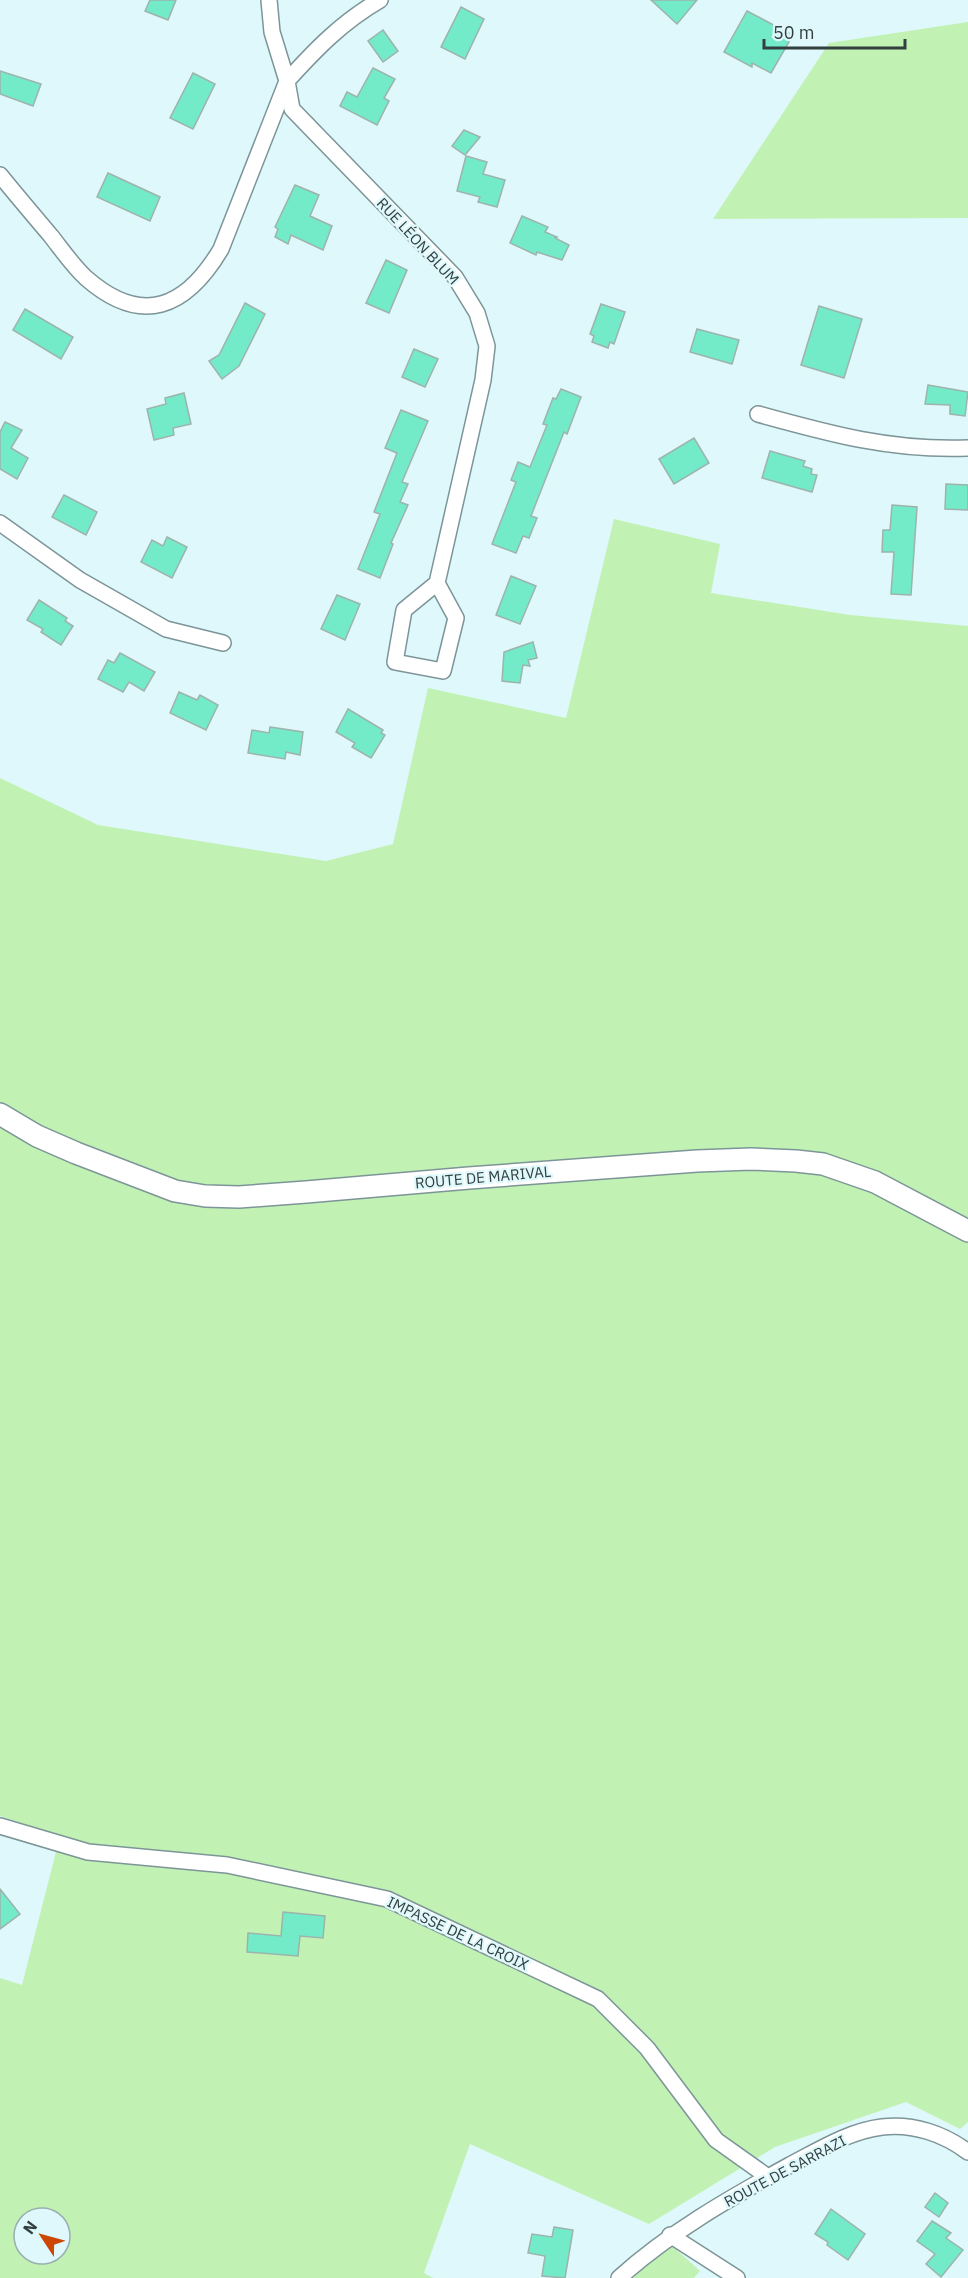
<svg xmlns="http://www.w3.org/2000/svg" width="968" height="2278" viewBox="0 0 968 2278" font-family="'IBM Plex Sans',sans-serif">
<rect width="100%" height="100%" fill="#def8fb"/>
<!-- green -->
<g fill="#c1f2b4" fill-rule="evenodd">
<path d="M968 22V218L713 219 829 43Z"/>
<path d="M614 519 720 544 711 593 850 615 968 626V2122L960 2129 906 2102 775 2147 649 2224 470 2144 424 2273 433 2278H0V1978L22 1985 60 1836 0 1816V778L98 825 326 861 393 844 428 688 566 718ZM24 2218H60V2254H24Z"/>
<path d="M670 2244 700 2271 694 2278H633Z"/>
</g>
<!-- building -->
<g fill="#73ebc9" stroke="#9db3ac" stroke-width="1.5">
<path d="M150 0H176L168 20 145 11Z"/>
<path d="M651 0H697L677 24Z"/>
<path d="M461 7 484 19 465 59 441 47Z"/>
<path d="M747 11 793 35 771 73 752 63V67L724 52Z"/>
<path d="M383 30 398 51 383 62 368 41Z"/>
<path d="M373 68 395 79 384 98 389 101 377 125 340 106 347 92 357 97Z"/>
<path d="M0 71 41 84 33 106 0 94Z"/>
<path d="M193 73 215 84 193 129 170 118Z"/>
<path d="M464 130 480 137 465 155 452 146Z"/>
<path d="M466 156 487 162 483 174 505 180 497 207 478 202 480 197 457 191Z"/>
<path d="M108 173 160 197 150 221 97 197Z"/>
<path d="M295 185 319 195 310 216 332 226 323 250 291 235 288 244 275 237 278 229 275 227Z"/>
<path d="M522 216 548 227 545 232 557 237 555 238 569 245 562 260 537 252 536 255 510 243Z"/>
<path d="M386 260 407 270 389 313 366 303Z"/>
<path d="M245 303 265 314 239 366 222 379 209 361 219 355Z"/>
<path d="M601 304 625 312 614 344 610 342 608 348 592 342 594 336 590 334Z"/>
<path d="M819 306 862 319 844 378 801 365Z"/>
<path d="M25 309 73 337 61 359 13 330Z"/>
<path d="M697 329 739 340 732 364 690 352Z"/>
<path d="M414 349 438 359 425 387 402 377Z"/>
<path d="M928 385 968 392 965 416 950 414V405L925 404Z"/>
<path d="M561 389 581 397 567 434 564 432 531 516 537 518 529 538 523 536 516 553 492 544 516 482 511 480 518 462 530 467 547 425 543 424 553 398 556 399Z"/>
<path d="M184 393 191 424 173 428 174 435 154 440 147 409 166 404 165 398Z"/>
<path d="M401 410 428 421 402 482 408 484 400 502 408 505 391 543 393 544 380 578 358 569 380 514 374 512 397 453 385 448Z"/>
<path d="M5 422 22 430 11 448 28 458 17 479 0 469V432Z"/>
<path d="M694 438 709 463 674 484 659 459Z"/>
<path d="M770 451 805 461 803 466 812 469 811 474 817 475 812 492 762 478Z"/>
<path d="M946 484 968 485V510L945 509Z"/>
<path d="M64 495 97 512 86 535 52 517Z"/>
<path d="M892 505 917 507 911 595 891 594 894 552H882L883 530H890Z"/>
<path d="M167 537 187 547 172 578 141 562 152 540 163 546Z"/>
<path d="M511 576 536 586 520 624 496 615Z"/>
<path d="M337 595 360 604 345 640 321 629Z"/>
<path d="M39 600 67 618 65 621 73 626 61 645 41 632 43 629 27 620Z"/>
<path d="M533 642 537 658 528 660 530 666 523 665 520 683 502 681 504 652Z"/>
<path d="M120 653 155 672 144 691 129 682 123 692 98 679 108 660 114 663Z"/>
<path d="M179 692 197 700 200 695 218 705 206 730 170 713Z"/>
<path d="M348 709 383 730 381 733 385 735 371 758 352 747 355 743 336 732Z"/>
<path d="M270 727 303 732 300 755 286 752 285 759 248 753 252 730 269 733Z"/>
<path d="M0 1889 20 1914 0 1929Z"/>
<path d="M283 1912 325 1916 323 1938 300 1936 298 1956 247 1952 248 1933 281 1936Z"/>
<path d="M935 2193 948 2203 939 2217 925 2207Z"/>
<path d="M831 2209 865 2234 848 2260 827 2245 828 2242 815 2234Z"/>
<path d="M932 2221 951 2233 946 2238 963 2250 941 2277 926 2264 935 2254 917 2241Z"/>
<path d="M554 2227 573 2230 565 2278 542 2276 545 2256 528 2253 532 2234 552 2237Z"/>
</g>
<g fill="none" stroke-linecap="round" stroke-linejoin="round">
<defs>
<g id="street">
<path d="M380 0C342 22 316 49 287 81L292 109 455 277 477 313 487 346 483 380 437 583 404 610 395 662 443 671 456 618 437 583"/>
<path d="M0 175C17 196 34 216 51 236 62 250 73 266 86 278 142 327 186 308 221 249L287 81 272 32 269 0"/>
<path d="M758 414C830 434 892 451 968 448"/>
<path d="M0 523 80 580 166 629 223 643"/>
<path d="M0 1826 88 1852 227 1865 387 1899 598 1999 647 2048 716 2140 768 2177"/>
<path d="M670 2235 737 2278"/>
<path d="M619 2278C670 2232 730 2198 790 2165 819 2150 849 2131 882 2127 913 2123 944 2134 968 2152"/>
</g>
<path id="secondary" d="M0 1114 37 1136 76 1153 175 1191 205 1196 239 1197 306 1192 469 1178 697 1161 751 1159 796 1161 823 1164 875 1182 968 1231"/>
</defs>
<!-- street casing -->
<use href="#street" stroke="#7d9598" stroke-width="18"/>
<!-- secondary casing -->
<use href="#secondary" stroke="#7d9598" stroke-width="24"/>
<!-- street -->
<use href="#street" stroke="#fff" stroke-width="15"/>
<!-- secondary -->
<use href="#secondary" stroke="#fff" stroke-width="21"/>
</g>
<g text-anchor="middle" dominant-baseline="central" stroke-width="4.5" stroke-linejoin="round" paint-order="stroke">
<!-- street labels -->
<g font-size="15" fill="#333e3f" stroke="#def8fb">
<text transform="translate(418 241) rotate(47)">RUE LÉON BLUM</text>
<text transform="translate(483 1177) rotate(-5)">ROUTE DE MARIVAL</text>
<text transform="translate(458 1933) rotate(25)">IMPASSE DE LA CROIX</text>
<text transform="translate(785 2171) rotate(-28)">ROUTE DE SARRAZI</text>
</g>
</g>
<!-- north arrow -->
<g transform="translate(42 2236) rotate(306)"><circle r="28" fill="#def8fb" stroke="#9aaeb0" stroke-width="1.5"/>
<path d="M0-4.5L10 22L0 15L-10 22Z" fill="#cc4703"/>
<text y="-9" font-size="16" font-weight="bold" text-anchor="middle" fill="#333e3f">N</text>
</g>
<!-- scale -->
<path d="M764 39v9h141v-9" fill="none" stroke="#333e3f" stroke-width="3"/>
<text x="773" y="39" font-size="18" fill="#333e3f" stroke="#def8fb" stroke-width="4.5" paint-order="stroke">50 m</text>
</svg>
